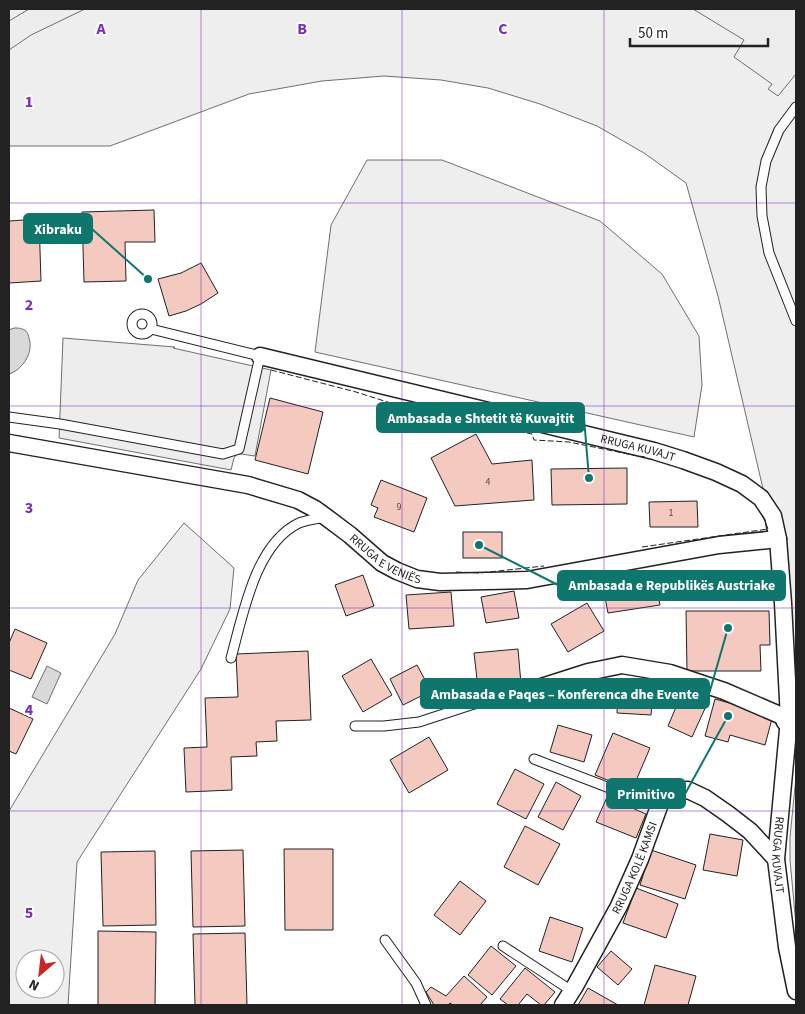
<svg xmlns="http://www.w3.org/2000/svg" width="805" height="1014" viewBox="0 0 805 1014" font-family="'Source Sans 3',sans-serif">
<rect width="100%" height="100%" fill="#fff"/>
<!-- green -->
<g fill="#eee" stroke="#6f6f6f" fill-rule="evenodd">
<path d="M9 9H796V701L794 697 764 493 718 296 686 183 644 153 597 126 540 104 488 88 441 80 384 76 322 81 249 94 110 146H9Z"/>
<path d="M367 160H442L600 221 662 274 699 336 702 385 694 437 315 352 331 225Z"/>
<path d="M184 523 234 568 230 609 201 669 77 862 68 1005H9V811L115 634 138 580ZM25 959H55V989H25Z"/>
<path d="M796 777V925L790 860V837Z"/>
</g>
<!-- parking -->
<g fill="#ededed" stroke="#6f6f6f">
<path d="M29 9H85L31 35 9 50V21Z"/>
<path d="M693 9H796V74L778 96 768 89 772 84 734 57 744 40Z"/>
<path d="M63 338 175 347 173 348 271 370 255 456 241 454H237L234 458 231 470 59 438Z"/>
</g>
<!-- water -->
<g fill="#d9d9d9" stroke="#6f6f6f">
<path d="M14 328C16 328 21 328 22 329 27 330 28 334 29 338 34 353 22 370 9 374V330Z"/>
<path d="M47 666 61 673 47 704 32 697Z"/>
</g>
<!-- building -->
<g fill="#f3c9c0" stroke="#222">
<path d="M154 210 155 242H125L126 281 84 282 82 212Z"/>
<path d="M39 219 41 281 9 283V221Z"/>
<path d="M201 263 218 293 201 304 186 311 169 316 158 279 181 273Z"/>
<path d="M270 398 323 412 308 474 255 460Z"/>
<path d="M476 434 492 464 532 460 534 500 455 506 431 458Z"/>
<path d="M627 468V504L552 505 551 469Z"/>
<path d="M381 480 427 498 414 532 374 517 378 508 371 505Z"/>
<path d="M697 501 698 527H650L649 502Z"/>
<rect x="463" y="532" width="39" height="26"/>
<path d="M363 575 374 606 346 616 335 585Z"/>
<path d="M655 578 660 605 608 613 603 587Z"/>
<path d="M514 591 519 618 486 623 481 597Z"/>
<path d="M451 592 454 626 409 629 406 595Z"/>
<path d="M587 603 604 631 568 652 551 624Z"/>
<path d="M686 611H769L770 645H760L761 671H687Z"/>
<path d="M15 629 47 643 31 679 9 670V643Z"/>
<path d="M518 649 521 684 478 688 474 653Z"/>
<path d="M308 651 311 720 276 721 277 741 256 742 257 756 231 757 232 790 186 792 184 748 207 747 205 698 238 697 236 654Z"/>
<path d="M371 659 392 695 363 712 342 676Z"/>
<path d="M417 665 431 691 403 705 390 679Z"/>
<path d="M618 690 653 692 651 715 617 713Z"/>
<path d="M682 693 707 704 692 737 668 726Z"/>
<path d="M715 699 773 715 765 745 730 735 728 742 705 736Z"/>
<path d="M9 708 33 719 16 754 9 751Z"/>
<path d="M558 725 592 735 584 762 550 752Z"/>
<path d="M613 733 650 748 632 790 595 775Z"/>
<path d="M429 737 448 770 409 793 390 760Z"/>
<path d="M515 769 544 784 526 819 497 804Z"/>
<path d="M556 782 581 796 563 830 538 817Z"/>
<path d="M607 797 646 814 636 838 596 822Z"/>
<path d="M525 826 560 844 538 885 504 867Z"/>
<path d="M710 834 743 840 737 876 703 870Z"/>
<path d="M284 849H333V930H285Z"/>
<path d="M243 850 245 926 193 927 191 851Z"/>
<path d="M651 850 696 865 685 899 640 885Z"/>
<path d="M155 851 156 925 103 926 101 852Z"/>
<path d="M460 881 486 901 460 935 434 915Z"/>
<path d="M636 888 678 904 666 938 623 923Z"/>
<path d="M550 917 583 928 572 962 539 951Z"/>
<path d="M98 931 156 932 155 1005H98Z"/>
<path d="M245 933 247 1005H195L193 934Z"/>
<path d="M491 946 516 966 492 995 468 975Z"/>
<path d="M611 951 632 969 618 985 597 967Z"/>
<path d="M655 965 696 976 688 1005H644Z"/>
<path d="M525 968 555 992 544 1005H541L527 994 518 1005H508L500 999Z"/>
<path d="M464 976 487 997 480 1005H453L450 1003 448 1005H434L426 992 431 987 446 996Z"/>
<path d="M588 988 618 1005H578Z"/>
</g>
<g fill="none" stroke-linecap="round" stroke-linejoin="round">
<defs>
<g id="service">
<path d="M796 107 779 130 766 161 761 187 762 216 769 253 796 321"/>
<circle cx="142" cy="324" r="10"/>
<path d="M9 417 60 424 223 454 239 449 260 356 151 329"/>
<path d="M231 658C243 615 255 544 299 523 307 520 317 519 325 517"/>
<path d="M355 726H384L419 722 474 704 516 695"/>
<path d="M534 759 659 807"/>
<path d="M385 940 416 983 426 1005"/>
<path d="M503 946 572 991"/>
</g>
<g id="minor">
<path id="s1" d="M260 356 654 451 683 460 716 472 742 484 761 498 773 516 778 539 783 603 789 719 776 859 787 947 796 991"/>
<path id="s2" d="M9 443 248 485 298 500 315 509 326 517 350 535 382 563 397 571 417 579 440 582 527 580 719 545 778 539"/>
<path d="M516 695 588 672 622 665 670 673 724 691 789 719"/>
<path id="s3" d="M563 1005 575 986 619 906 640 859 661 801 672 792 688 790 705 798 728 814 750 831 776 859"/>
</g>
<path id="primary" d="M789 719 796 721"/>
</defs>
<!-- service casing -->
<use href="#service" stroke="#222" stroke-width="11"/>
<!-- minor casing -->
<use href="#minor" stroke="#222" stroke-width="19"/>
<!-- primary casing -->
<use href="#primary" stroke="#222" stroke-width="29"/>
<!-- service -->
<use href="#service" stroke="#fff" stroke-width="9"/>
<!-- minor -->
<use href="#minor" stroke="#fff" stroke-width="16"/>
<!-- primary -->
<use href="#primary" stroke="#fff" stroke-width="26"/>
<!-- fence -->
<g stroke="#222" stroke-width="1" stroke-dasharray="6 2.5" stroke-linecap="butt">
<path d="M271 370 356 392 397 405 532 434 534 440 569 442 633 455 645 457"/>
<path d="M642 547 768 529 762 514"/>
<path d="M456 572 480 573 544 566"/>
</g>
</g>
<!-- grid -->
<path fill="none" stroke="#7b2cbf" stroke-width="1" stroke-opacity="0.55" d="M201 9V1005M402 9V1005M604 9V1005M9 203H796M9 406H796M9 608H796M9 811H796"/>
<g text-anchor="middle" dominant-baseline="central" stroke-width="4" stroke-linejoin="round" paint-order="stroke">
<!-- number labels -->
<g font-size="10" fill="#564c4a">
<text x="488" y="482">4</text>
<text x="399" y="507">9</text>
<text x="671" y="513">1</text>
</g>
<!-- street labels -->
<g font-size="12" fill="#222" stroke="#fff">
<text stroke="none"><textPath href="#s1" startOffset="389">RRUGA KUVAJT</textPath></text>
<text stroke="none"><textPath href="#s2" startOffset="401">RRUGA E VENIËS</textPath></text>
<text stroke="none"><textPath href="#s1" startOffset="885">RRUGA KUVAJT</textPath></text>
<text stroke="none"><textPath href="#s3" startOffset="155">RRUGA KOLË KAMSI</textPath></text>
</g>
</g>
<g font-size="16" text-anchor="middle" font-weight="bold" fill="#7b2cbf" stroke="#fff" stroke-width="4" stroke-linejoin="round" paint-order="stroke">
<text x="101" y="34">A</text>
<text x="302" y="34">B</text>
<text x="503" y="34">C</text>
<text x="29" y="107">1</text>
<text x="29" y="310">2</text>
<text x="29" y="513">3</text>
<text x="29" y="715">4</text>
<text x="29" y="918">5</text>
</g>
<!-- callouts -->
<path fill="none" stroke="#0f766e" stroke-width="2" d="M148 279L92 229M589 478L584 418M479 545L558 585M728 628L709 694M728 716L685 794"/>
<g fill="#0f766e" stroke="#fff" stroke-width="2">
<circle cx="148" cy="279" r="5"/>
<circle cx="589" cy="478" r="5"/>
<circle cx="479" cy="545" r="5"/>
<circle cx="728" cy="628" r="5"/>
<circle cx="728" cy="716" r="5"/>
</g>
<g fill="#0f766e" stroke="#0f766e" stroke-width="2">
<rect x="24" y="214" width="68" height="29" rx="5"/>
<rect x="377" y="403" width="207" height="29" rx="5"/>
<rect x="558" y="571" width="227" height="29" rx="5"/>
<rect x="421" y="679" width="288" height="29" rx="5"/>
<rect x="607" y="779" width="78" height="29" rx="5"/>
</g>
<g font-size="14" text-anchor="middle" font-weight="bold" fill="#fff">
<text x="58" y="234">Xibraku</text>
<text x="481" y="423">Ambasada e Shtetit të Kuvajtit</text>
<text x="672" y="590">Ambasada e Republikës Austriake</text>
<text x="565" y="699">Ambasada e Paqes – Konferenca dhe Evente</text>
<text x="646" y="799">Primitivo</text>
</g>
<!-- border -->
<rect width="805" height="1014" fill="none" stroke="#222222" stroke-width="20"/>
<!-- north arrow -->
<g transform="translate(40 974) rotate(208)"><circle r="24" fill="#ffffff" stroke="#a7a7a7"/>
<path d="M0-4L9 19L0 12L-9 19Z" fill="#c62828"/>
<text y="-8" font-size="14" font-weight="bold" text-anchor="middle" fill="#222222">N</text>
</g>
<!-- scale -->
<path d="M630 38v8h138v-8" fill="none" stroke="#222222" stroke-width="2.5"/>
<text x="638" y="38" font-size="15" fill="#222222" stroke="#ffffff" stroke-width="4" paint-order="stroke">50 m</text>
</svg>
